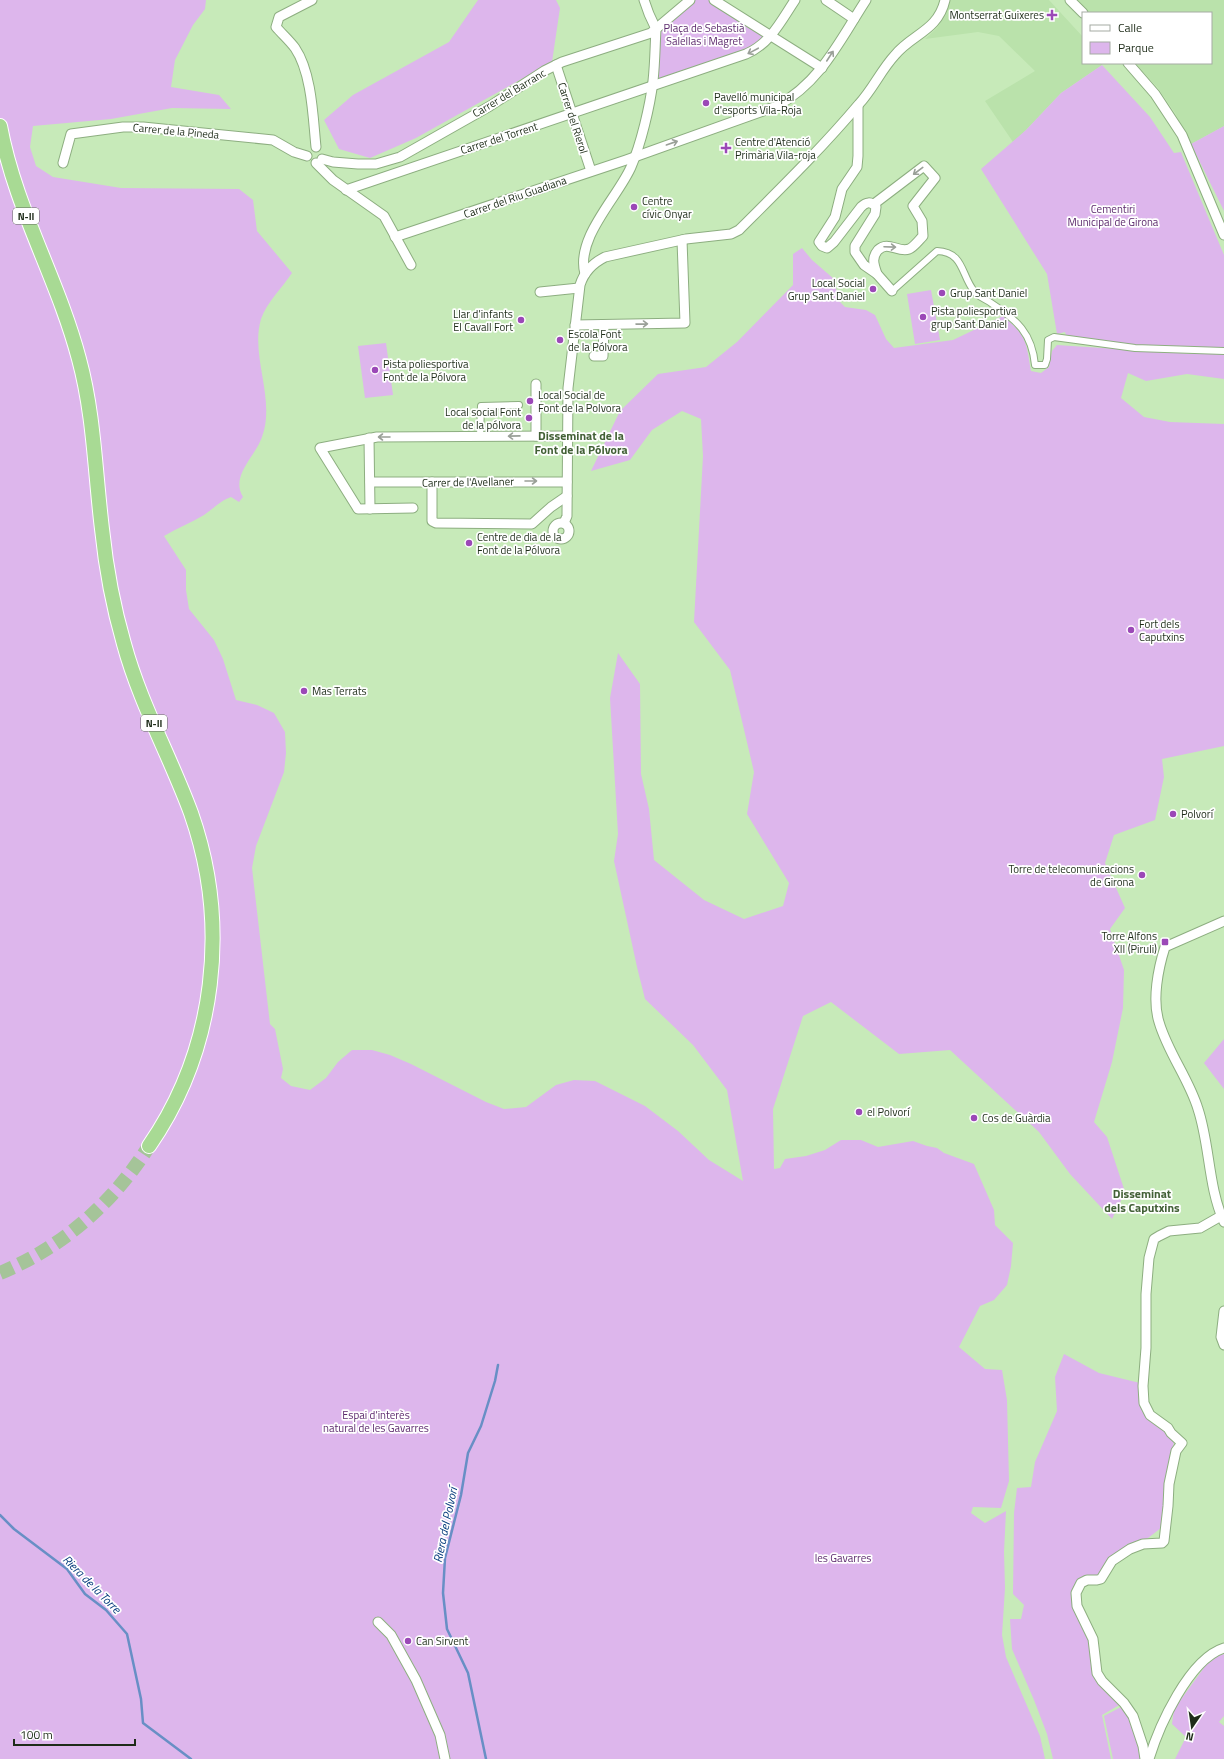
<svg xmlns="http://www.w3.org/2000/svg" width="1224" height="1759" viewBox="0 0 1224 1759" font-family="'Titillium Web',sans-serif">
<rect width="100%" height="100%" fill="#c7eab9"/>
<!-- built -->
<g fill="#bae2ab">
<path d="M947 0H1049L1083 37V63H1103L1102 65 1061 93 1026 130 1013 142 985 101 1035 71 999 36 978 32 925 39 937 28 946 15Z"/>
<path d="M1077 0H1224V126L1191 144 1175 113 1158 88 1135 63H1211V13H1089Z"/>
</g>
<!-- green -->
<g fill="#ddb6ec">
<path d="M0 0H206L205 9 193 25 175 60 171 87 219 95 231 109 172 108 111 119 33 126 30 147 36 166 53 177 121 188 239 189 253 200 257 231 292 273C282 288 267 302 261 319 250 356 276 399 262 437 255 457 230 476 243 497L239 502 231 497C220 501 213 509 204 515 191 523 177 528 164 536L186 570V590L189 609 214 640 223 659 236 700 257 705 274 713 285 732 286 753 284 772 256 846 252 868 270 1024 275 1029 283 1069 281 1078 291 1086 310 1090 326 1078 338 1062 352 1050H372L390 1055 411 1064 486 1102 504 1109 526 1107 556 1085 574 1080 595 1081 645 1106 678 1131 709 1160 743 1181 727 1090 693 1045 645 999 637 967 614 861 618 834 610 698 618 653 640 684 641 774 649 809 654 860 704 900 744 919 783 906 789 883 747 814 754 772 730 670 694 622 703 456 701 419 682 411 652 430 630 460 591 471 620 411 658 374 706 367 737 342 793 285V254L802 248 812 260 834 279 839 301 845 307 866 310 875 315 886 339 894 348 953 340 1003 316C1027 336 1026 341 1031 371L1041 373 1049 367 1052 351 1057 345 1193 354 1224 353V379L1187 374 1146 381 1128 373 1121 398 1144 417 1170 422 1224 424V746L1162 759 1164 777 1155 820 1114 835 1105 863 1125 908 1110 929 1124 970 1123 1008 1112 1062 1094 1122 1107 1137 1125 1192 1112 1219 1070 1174 1039 1132 950 1050 899 1054 831 1002 803 1016 773 1109 774 1169 780 1168 785 1159 806 1156 825 1150 841 1140H861L878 1147 913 1141 927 1146 937 1148 944 1153 974 1164 994 1210 995 1225 1013 1243 1011 1266 1007 1285 994 1300 980 1306 959 1347 985 1369 1002 1370 1007 1400 1009 1481 1001 1508 973 1507 971 1513 985 1523 1006 1511 1004 1552 1005 1588 1002 1635 1006 1657 1040 1736 1045 1759H0Z"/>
<path d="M478 0H556L560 8 552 62 416 138 370 158 339 149 324 120 353 95 449 42Z"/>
<path d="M694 0H713L770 36 760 45 654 84 660 31Z"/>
<path d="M1102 65 1150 117 1174 153 1181 152 1183 157 1224 255V348L1134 346 1071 337 1066 335 1065 332 1057 334 1047 274 981 169 1026 130 1061 93Z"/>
<path d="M1224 124V211L1191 144 1224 126Z"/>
<path d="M931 290 940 340 915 344 907 294Z"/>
<path d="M386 343 393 395 365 398 358 346Z"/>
<path d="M1224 1039V1089L1204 1063Z"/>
<path d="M1064 1354 1099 1373 1140 1383 1141 1400 1174 1441 1161 1528 1148 1538 1135 1544 1101 1575 1076 1585 1089 1634 1095 1663 1121 1704 1102 1715 1111 1759H1053L1047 1734 1034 1700 1012 1649 1010 1619H1021L1024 1605 1013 1594 1014 1513 1017 1488 1031 1487 1035 1462 1057 1411 1055 1377Z"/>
<path d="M1224 1654V1716L1219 1722 1224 1726V1759H1175L1186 1737 1172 1724 1174 1709 1206 1665 1218 1656Z"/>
<path d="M1123 1706 1134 1726 1140 1759H1113L1104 1716Z"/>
</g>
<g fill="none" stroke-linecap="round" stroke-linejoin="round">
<!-- stream -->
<g stroke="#688fc5" stroke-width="2.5">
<path d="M0 1515 14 1529 67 1569 85 1594 106 1610 127 1634 141 1699 143 1723 191 1759"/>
<path d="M486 1759 468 1673 447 1629 443 1593 445 1558 461 1495 468 1453 481 1426 495 1381 498 1365"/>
</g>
<!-- trunk-tunnel -->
<path stroke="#a5c499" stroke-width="14" stroke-dasharray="14 7" stroke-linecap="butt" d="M0 1273C63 1247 113 1203 149 1146"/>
<defs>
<g id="pedestrian">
<path d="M892 291 937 251C964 252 961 275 974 291 978 297 986 299 991 303 1017 320 1032 333 1035 365H1045L1047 359 1048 340 1054 337 1135 348 1224 351"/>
<path d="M480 436 481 406 519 405"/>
</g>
<g id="minor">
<path d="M312 0 279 17 276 27C282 34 289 40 295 48 312 73 313 118 316 147"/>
<path d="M644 0 649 14 656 29"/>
<path d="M714 0 822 68"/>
<path d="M826 0 854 19"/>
<path d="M1070 0 1083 13"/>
<path d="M1128 63 1155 94 1182 135 1224 235"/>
<path d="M556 65 591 171"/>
<path d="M858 106V156L857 167 842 189 835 217 819 242 822 246 827 248 834 242 861 207C866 202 871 201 876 207L875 214 855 246V252L864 265 877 274 892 291"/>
<path d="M322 159 333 162 358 164H376L400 157 490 106 544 71 562 62 651 33 690 0"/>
<path d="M63 163 71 134 123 127H143L273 140 294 152 307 156"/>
<path d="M316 163 333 180 384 216 411 265"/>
<path d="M346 190 746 54C770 44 781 21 795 0"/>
<path d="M874 204 924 166 935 178 913 206 922 221 923 236C919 240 914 247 909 249 898 253 888 240 878 250 871 258 874 265 877 274"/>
<path d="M395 237 626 160 777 106C821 82 840 40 866 0"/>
<path d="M585 274C575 238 618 197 631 167 641 144 650 106 653 81 655 63 655 46 656 29"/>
<path d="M540 292 579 288"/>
<path d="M575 325 685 323 682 240"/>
<path d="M594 356H603L604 325"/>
<path d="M536 436V384"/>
<path d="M369 438 370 509"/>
<path d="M370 482H567"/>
<path d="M432 482V521L436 523 532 524 551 507 567 496"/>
<path d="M413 508 358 509 320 448 377 437 567 436"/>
<circle cx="561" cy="531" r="8"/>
<path d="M564 523 567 516 568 388 580 285C584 272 593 263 605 257L686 239 731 234 739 230C780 189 822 148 859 104 873 89 881 70 895 55 912 34 938 31 945 0"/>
<path d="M1224 921 1165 947C1158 969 1152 1000 1159 1022 1168 1053 1189 1079 1198 1109 1210 1145 1208 1187 1224 1222"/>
<path d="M1224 1311 1221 1337 1224 1345"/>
<path d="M378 1622 391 1635 416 1680 440 1735 445 1759"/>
<path d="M1145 1759 1143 1746 1133 1716 1124 1703 1102 1681 1097 1673 1093 1639 1077 1606 1076 1593 1081 1583 1087 1580H1097L1101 1579 1112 1561 1130 1549 1143 1544 1162 1543 1164 1541 1168 1506 1169 1484 1176 1451 1182 1443 1171 1433 1168 1428 1150 1415 1144 1403 1143 1386 1146 1348V1294L1149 1258 1154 1239 1159 1236 1169 1231 1200 1228 1221 1216"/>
<path d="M1149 1759C1159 1726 1189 1659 1224 1648"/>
</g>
<path id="trunk" d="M0 126C15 208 58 279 79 359 94 414 95 472 102 529 106 568 113 606 124 644 140 703 170 756 191 813 230 924 216 1049 149 1146"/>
</defs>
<!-- pedestrian casing -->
<use href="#pedestrian" stroke="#8dae80" stroke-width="8"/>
<!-- minor casing -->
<use href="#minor" stroke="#8dae80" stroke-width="11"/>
<!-- trunk casing -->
<use href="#trunk" stroke="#fff" stroke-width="16"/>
<!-- pedestrian -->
<use href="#pedestrian" stroke="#fff" stroke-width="6"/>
<!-- minor -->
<use href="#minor" stroke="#fff" stroke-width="9"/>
<!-- trunk -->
<use href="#trunk" stroke="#a8da94" stroke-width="14"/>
</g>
<!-- one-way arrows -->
<defs><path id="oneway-shaft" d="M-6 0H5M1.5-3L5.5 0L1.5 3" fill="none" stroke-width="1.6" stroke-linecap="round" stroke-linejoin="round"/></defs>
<g stroke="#9aa098">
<use href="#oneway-shaft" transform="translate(753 51) rotate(152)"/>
<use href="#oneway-shaft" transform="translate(830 56) rotate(-57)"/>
<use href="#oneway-shaft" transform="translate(672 143) rotate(-19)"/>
<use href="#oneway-shaft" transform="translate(918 171) rotate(143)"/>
<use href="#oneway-shaft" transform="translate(890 247) rotate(2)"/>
<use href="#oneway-shaft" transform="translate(642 324) rotate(-1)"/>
<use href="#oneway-shaft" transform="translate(514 436) rotate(179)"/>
<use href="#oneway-shaft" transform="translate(384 437) rotate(-180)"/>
<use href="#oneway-shaft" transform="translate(531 481)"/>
</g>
<!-- markers -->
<g fill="#9b48b7" stroke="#fff" stroke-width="1.5">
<path d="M1050 9h4v4h4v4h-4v4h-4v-4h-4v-4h4z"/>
<circle cx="706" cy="103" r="4"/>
<path d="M724 142h4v4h4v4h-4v4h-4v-4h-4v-4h4z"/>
<circle cx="634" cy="207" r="4"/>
<circle cx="873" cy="289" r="4"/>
<circle cx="942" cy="293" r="4"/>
<circle cx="923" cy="317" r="4"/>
<circle cx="521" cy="320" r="4"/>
<circle cx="560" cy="340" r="4"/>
<circle cx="375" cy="370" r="4"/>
<circle cx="530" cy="401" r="4"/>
<circle cx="529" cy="418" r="4"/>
<circle cx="469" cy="543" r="4"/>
<circle cx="1131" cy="630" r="4"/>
<circle cx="304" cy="691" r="4"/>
<circle cx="1173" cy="814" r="4"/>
<circle cx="1142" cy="875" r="4"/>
<rect x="1161" y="938" width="8" height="8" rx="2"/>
<circle cx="859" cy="1112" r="4"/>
<circle cx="974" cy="1118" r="4"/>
<circle cx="408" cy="1641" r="4"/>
</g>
<g text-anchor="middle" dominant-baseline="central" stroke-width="3.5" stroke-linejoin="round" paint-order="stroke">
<!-- shield labels -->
<g fill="#fff" stroke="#626b5e" stroke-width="1">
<rect x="13" y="208" width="26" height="16" rx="3"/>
<rect x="141" y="715" width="26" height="16" rx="3"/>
</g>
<g font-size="10" font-weight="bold" fill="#1e2c19">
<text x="26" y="216">N-II</text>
<text x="154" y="723">N-II</text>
</g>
<!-- poi labels -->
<g font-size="11" fill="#1e2c19" stroke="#fff" text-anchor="start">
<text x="1044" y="15" text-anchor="end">Montserrat Guixeres</text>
<text x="714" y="97">Pavelló municipal<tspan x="714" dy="13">d'esports Vila-Roja</tspan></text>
<text x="735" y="142">Centre d'Atenció<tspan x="735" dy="13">Primària Vila-roja</tspan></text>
<text x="642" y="201">Centre<tspan x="642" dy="13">cívic Onyar</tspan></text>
<text x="865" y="283" text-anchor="end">Local Social<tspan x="865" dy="13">Grup Sant Daniel</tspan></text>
<text x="950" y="293">Grup Sant Daniel</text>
<text x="931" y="311">Pista poliesportiva<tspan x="931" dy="13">grup Sant Daniel</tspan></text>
<text x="513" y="314" text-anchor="end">Llar d'infants<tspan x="513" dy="13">El Cavall Fort</tspan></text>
<text x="568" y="334">Escola Font<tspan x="568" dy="13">de la Pólvora</tspan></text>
<text x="383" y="364">Pista poliesportiva<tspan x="383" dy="13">Font de la Pólvora</tspan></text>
<text x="538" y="395">Local Social de<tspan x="538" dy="13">Font de la Polvora</tspan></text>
<text x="521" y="412" text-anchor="end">Local social Font<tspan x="521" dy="13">de la pólvora</tspan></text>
<text x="477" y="537">Centre de dia de la<tspan x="477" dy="13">Font de la Pólvora</tspan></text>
<text x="1139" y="624">Fort dels<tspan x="1139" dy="13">Caputxins</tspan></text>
<text x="312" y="691">Mas Terrats</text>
<text x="1181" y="814">Polvorí</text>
<text x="1134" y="869" text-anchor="end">Torre de telecomunicacions<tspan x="1134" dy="13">de Girona</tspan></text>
<text x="1157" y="936" text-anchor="end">Torre Alfons<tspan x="1157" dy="13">XII (Piruli)</tspan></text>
<text x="867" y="1112">el Polvorí</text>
<text x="982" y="1118">Cos de Guàrdia</text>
<text x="416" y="1641">Can Sirvent</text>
</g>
<!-- park labels -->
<g font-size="11" fill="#5c296d" stroke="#fff">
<text x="704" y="28">Plaça de Sebastià<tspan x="704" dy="13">Salellas i Magret</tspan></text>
<text x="1113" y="209">Cementiri<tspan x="1113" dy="13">Municipal de Girona</tspan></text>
<text x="376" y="1415">Espai d'interès<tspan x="376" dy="13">natural de les Gavarres</tspan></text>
<text x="843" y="1558">les Gavarres</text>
</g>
<!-- street labels -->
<g font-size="11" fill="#1e2c19" stroke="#fff">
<text transform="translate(509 93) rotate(-31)">Carrer del Barranc</text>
<text transform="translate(573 118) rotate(72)">Carrer del Rierol</text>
<text transform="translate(176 131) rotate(5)">Carrer de la Pineda</text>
<text transform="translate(499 138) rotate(-18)">Carrer del Torrent</text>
<text transform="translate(515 197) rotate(-19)">Carrer del Riu Guadiana</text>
<text transform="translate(468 482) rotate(-1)">Carrer de l'Avellaner</text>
</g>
<!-- neighbourhood labels -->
<g font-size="12" font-weight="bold" fill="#426036" stroke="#fff">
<text x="581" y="435">Disseminat de la<tspan x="581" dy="14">Font de la Pólvora</tspan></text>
<text x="1142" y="1193">Disseminat<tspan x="1142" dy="14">dels Caputxins</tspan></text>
</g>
<!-- water labels -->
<g font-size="12" font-style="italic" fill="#053b7c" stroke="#fff">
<text transform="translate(445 1525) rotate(-78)">Riera del Polvorí</text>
<text transform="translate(92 1584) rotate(45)">Riera de la Torre</text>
</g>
</g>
<!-- legend -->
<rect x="1082" y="12" width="130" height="52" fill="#ffffff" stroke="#a5aba3"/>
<rect x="1090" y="25" width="20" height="6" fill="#ffffff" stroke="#a5aba3"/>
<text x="1118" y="32" font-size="12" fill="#1e2c19">Calle</text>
<rect x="1090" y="42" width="20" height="12" fill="#ddb6ec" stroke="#a5aba3"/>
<text x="1118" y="52" font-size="12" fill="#1e2c19">Parque</text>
<!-- north arrow -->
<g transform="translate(1192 1727) rotate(193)" stroke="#ffffff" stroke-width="3" paint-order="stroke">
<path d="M0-3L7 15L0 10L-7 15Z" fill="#1e2c19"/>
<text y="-6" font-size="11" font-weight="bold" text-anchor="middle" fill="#1e2c19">N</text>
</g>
<!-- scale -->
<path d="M14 1739v6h121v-6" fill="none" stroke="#1e2c19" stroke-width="2"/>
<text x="20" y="1739" font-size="12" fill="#1e2c19" stroke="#ffffff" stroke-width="3" paint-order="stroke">100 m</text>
</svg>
